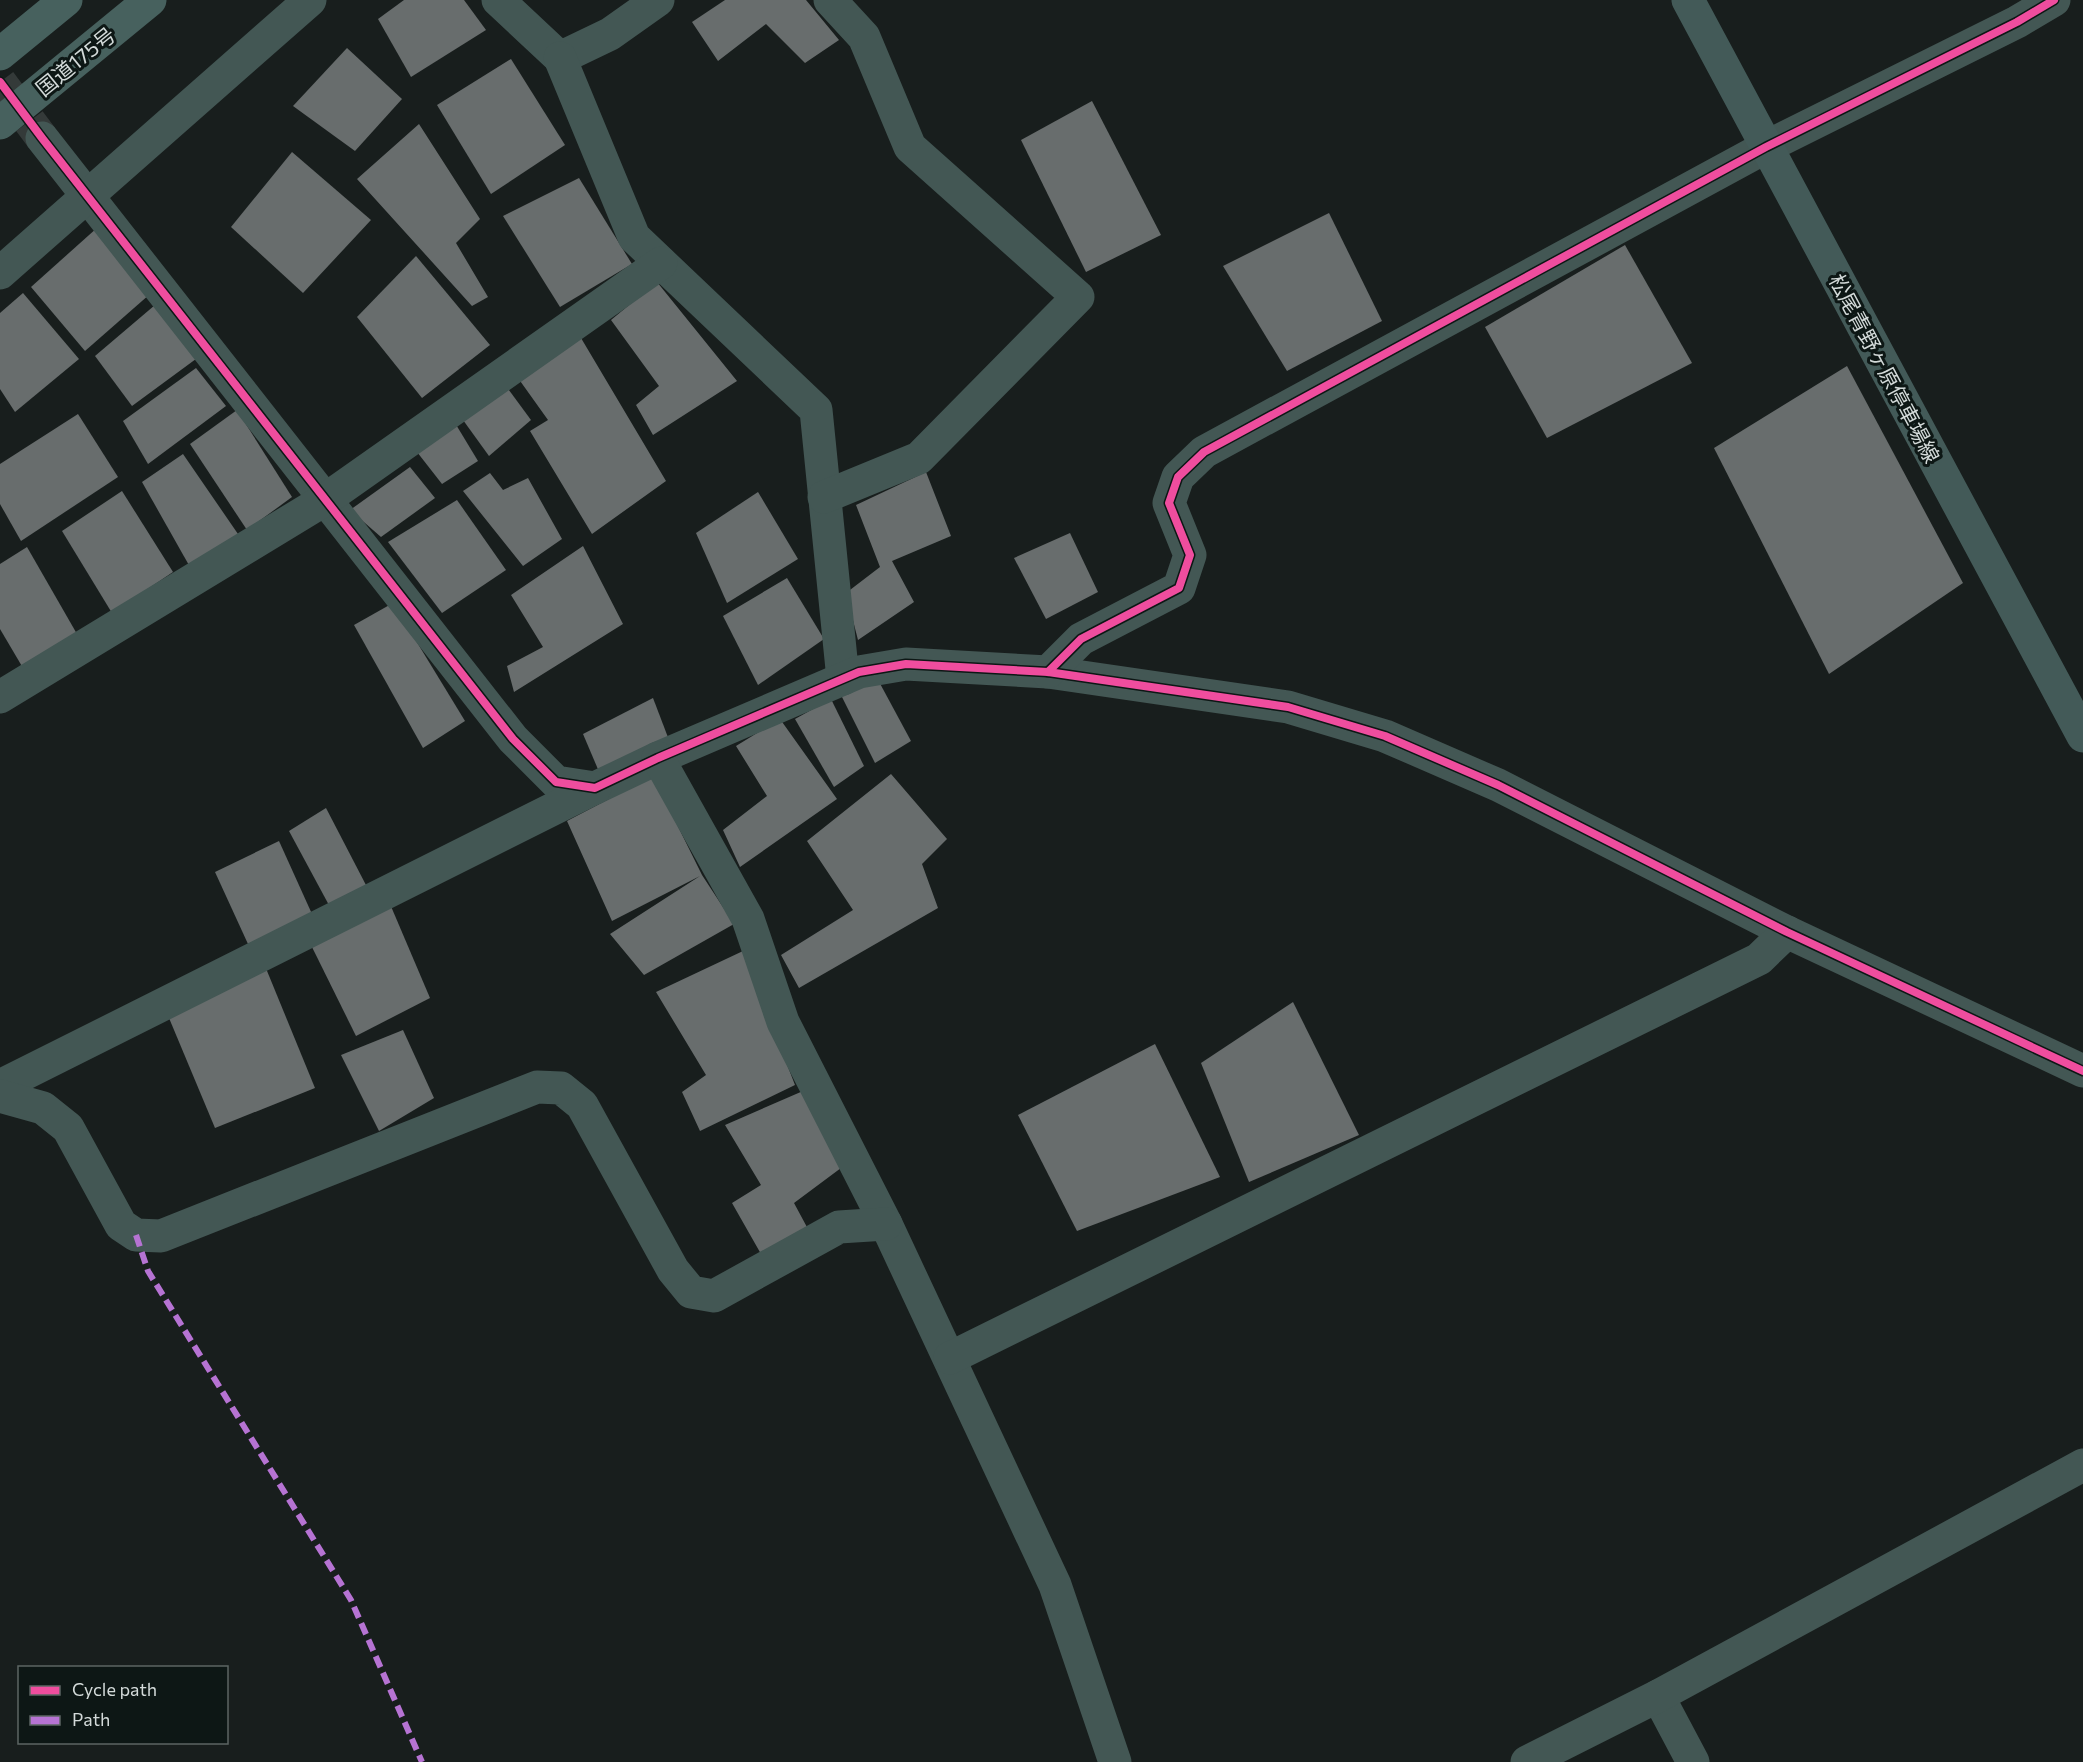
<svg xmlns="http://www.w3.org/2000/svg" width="2083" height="1762" viewBox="0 0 2083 1762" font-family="Commissioner,'Noto Sans JP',sans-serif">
<rect width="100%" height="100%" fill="#181e1d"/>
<!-- building -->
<g fill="#686d6d">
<path d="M404 0H464L486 30 411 77 378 19Z"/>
<path d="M725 0H806L839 40 805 63 766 24 718 61 692 22Z"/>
<path d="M347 48 402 99 355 151 293 106Z"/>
<path d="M511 59 565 145 491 194 437 105Z"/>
<path d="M1092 101 1161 235 1086 272 1021 140Z"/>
<path d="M419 124 480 219 456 243 488 297 472 306 357 179Z"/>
<path d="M292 152 371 220 303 293 231 227Z"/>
<path d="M579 178 632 264 560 307 503 216Z"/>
<path d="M1329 213 1382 321 1287 371 1223 266Z"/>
<path d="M98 227 150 294 85 351 31 287Z"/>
<path d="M1625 245 1692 363 1547 438 1485 327Z"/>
<path d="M416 256 490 345 422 398 357 317Z"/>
<path d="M657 282 737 381 653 435 636 405 659 386 611 320Z"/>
<path d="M23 293 79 359 15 412 0 389V313Z"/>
<path d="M155 305 200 356 132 406 95 356Z"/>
<path d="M581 338 666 481 592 534 530 431 548 420 518 378Z"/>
<path d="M1847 366 1963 583 1829 674 1714 448Z"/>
<path d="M196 368 226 406 148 464 123 421Z"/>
<path d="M506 386 531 420 489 456 463 420Z"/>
<path d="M237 410 292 497 247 530 190 444Z"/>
<path d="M78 414 118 477 21 541 0 504V464Z"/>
<path d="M455 423 478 461 442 484 417 452Z"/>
<path d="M183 454 238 534 190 567 142 482Z"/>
<path d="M410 467 435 498 381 537 350 510Z"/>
<path d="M926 472 951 536 892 561 914 602 858 640 846 593 880 567 856 505Z"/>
<path d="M490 473 503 490 528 478 562 539 523 566 463 491Z"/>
<path d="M122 491 173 572 112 613 62 531Z"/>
<path d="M758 492 798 559 727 603 696 533Z"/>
<path d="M457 500 506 570 442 613 388 542Z"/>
<path d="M1070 533 1098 592 1046 619 1014 558Z"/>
<path d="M583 546 623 624 514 692 507 666 543 647 511 595Z"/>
<path d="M27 547 77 634 23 668 0 629V564Z"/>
<path d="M787 578 824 639 758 685 723 616Z"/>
<path d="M393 603 465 721 423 748 354 625Z"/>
<path d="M877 678 911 741 875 763 840 693Z"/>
<path d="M653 698 669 740 600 774 583 734Z"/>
<path d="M831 699 864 766 834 787 795 719Z"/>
<path d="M780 719 837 799 740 867 723 830 767 796 736 746Z"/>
<path d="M891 774 947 839 922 864 938 908 799 988 781 955 853 910 807 841Z"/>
<path d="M653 776 702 875 734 924 644 975 610 934 700 876 612 921 567 821Z"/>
<path d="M326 808 367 887 330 907 289 831Z"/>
<path d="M279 841 312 914 248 944 215 872Z"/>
<path d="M390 904 430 998 356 1036 310 943Z"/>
<path d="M743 951 795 1085 700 1131 682 1092 706 1075 656 992Z"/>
<path d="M265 966 315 1088 215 1128 169 1018Z"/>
<path d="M1293 1002 1359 1135 1249 1182 1201 1063Z"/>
<path d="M403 1030 434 1098 379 1131 341 1055Z"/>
<path d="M1155 1044 1220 1177 1077 1231 1018 1115Z"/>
<path d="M803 1091 841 1168 794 1203 808 1229 761 1254 732 1203 761 1185 725 1125Z"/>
</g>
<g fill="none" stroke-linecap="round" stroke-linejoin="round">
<!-- minor-tunnel -->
<path stroke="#343a39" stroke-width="33" stroke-dasharray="33 16" stroke-linecap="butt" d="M0 82 42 138"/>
<!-- minor -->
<g stroke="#435754" stroke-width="33">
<path d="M498 0 560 58 610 34 658 0"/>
<path d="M560 58 634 237 816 410 843 679"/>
<path d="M42 138 513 739 556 782 595 788 658 758 859 672 906 664 1048 672 1288 707 1385 736 1498 785 1787 932 2083 1071"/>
<path d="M0 273 310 0"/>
<path d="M824 497 919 458 1078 297 910 147 864 37 830 0"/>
<path d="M1048 672 1081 639 1179 588 1190 555 1169 503 1178 477 1204 452 1766 147 2017 22 2054 0"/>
<path d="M0 697 326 499 661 263"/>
<path d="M658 758 748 919 783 1022 886 1224 1055 1585 1115 1762"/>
<path d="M0 1086 595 788"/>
<path d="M0 1096 43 1108 68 1128 121 1225 136 1235 161 1236 537 1087 561 1088 582 1105 673 1270 691 1292 714 1296 839 1227 886 1224"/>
<path d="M950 1358 1759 959 1787 932"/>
<path d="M1658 1696 1693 1762"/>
<path d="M1527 1762 1658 1696 2083 1465"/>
</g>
<!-- major -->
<path stroke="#435a58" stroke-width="33" d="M1688 0 2083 736"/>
<!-- highway -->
<g stroke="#47615e" stroke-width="33">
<path d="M0 54 66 0"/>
<path d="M0 123 150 0"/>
</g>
<!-- quiet -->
<path stroke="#b673d3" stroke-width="6" stroke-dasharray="12 6" stroke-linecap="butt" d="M136 1235 148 1271 351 1600 422 1762"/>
<defs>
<g id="cycleway">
<path d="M0 82 42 138 513 739 556 782 595 788 658 758 859 672 906 664 1048 672 1288 707 1385 736 1498 785 1787 932 2083 1071"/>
<path d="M1048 672 1081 639 1179 588 1190 555 1169 503 1178 477 1204 452 1766 147 2017 22 2054 0"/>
</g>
</defs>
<!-- cycleway casing -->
<use href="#cycleway" stroke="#0d1715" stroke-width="11"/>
<!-- cycleway -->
<use href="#cycleway" stroke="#ef4d9e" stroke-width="8"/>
</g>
<g text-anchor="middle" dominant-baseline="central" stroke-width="6" stroke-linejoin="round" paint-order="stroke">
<!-- street labels -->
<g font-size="21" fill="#d3dad9" stroke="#0d1715">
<text transform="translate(75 61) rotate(-39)">国道175号</text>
<text transform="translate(1885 368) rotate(62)">松尾青野ヶ原停車場線</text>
</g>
</g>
<!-- legend -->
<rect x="18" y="1666" width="210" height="78" fill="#0d1715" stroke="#5c6563" stroke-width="1.5"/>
<rect x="30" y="1686" width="30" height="9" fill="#ef4d9e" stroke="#5c6563" stroke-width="1.5"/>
<text x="72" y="1696" font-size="18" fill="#d3dad9">Cycle path</text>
<rect x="30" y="1716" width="30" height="9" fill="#b673d3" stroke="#5c6563" stroke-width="1.5"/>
<text x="72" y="1726" font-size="18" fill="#d3dad9">Path</text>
</svg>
